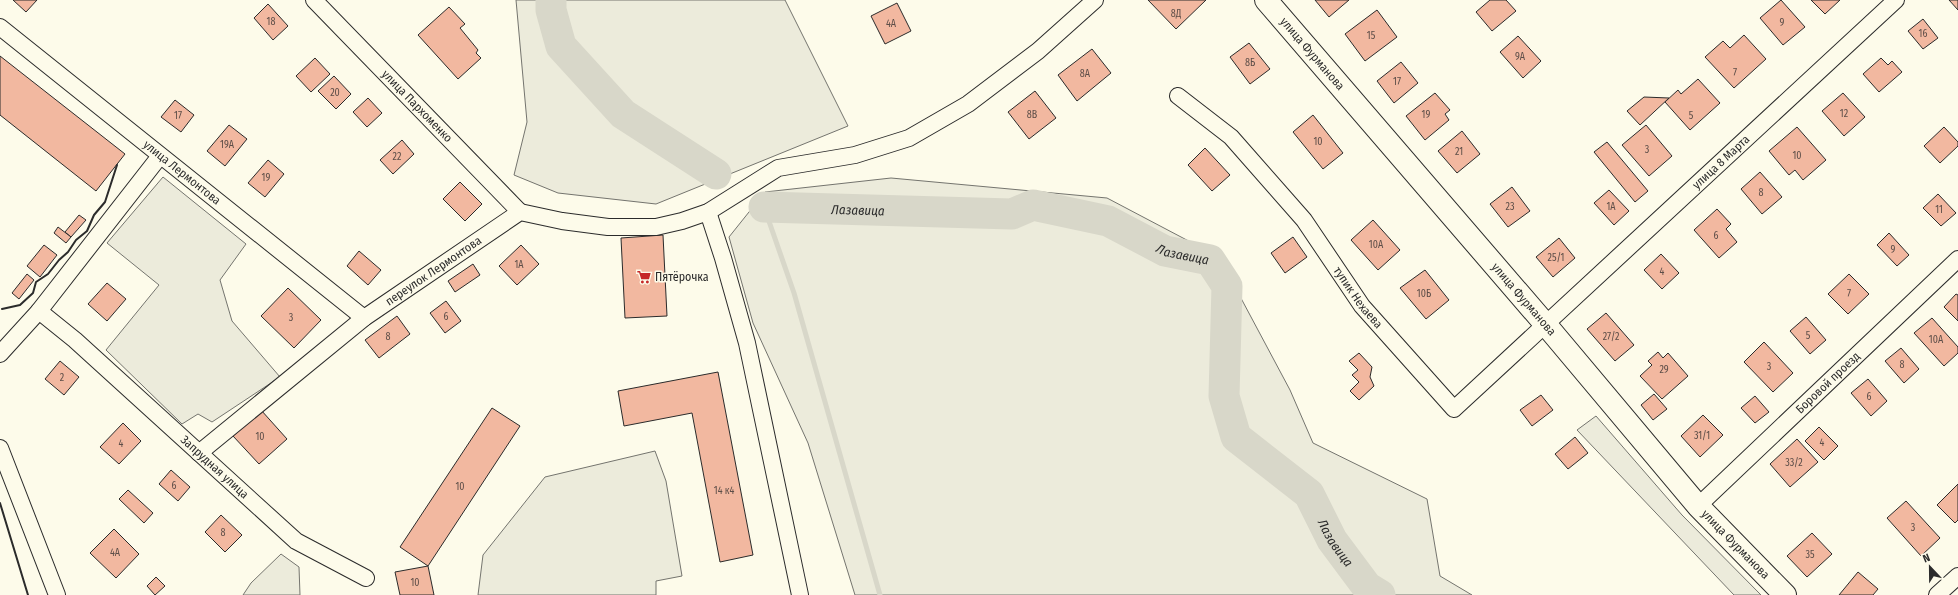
<svg xmlns="http://www.w3.org/2000/svg" width="1958" height="595" viewBox="0 0 1958 595" font-family="'Fira Sans Condensed',sans-serif">
<rect width="100%" height="100%" fill="#fdfbea"/>
<!-- green -->
<g fill="#ecebdb" stroke="#74746e">
<path d="M516 0H785L848 126 656 204 558 193 514 175 527 122Z"/>
<path d="M163 177 246 244 220 280 232 321 280 377 212 422 198 414 182 424 106 350 159 285 107 243Z"/>
<path d="M891 178 1107 198 1219 257 1290 390 1313 443 1427 499 1440 576 1472 595H855L808 443 753 323 729 237 765 192Z"/>
<path d="M1596 416 1682 515 1761 595H1734L1577 430Z"/>
<path d="M655 451 666 481 682 576 656 581V595H478L483 555 545 477Z"/>
<path d="M281 554 299 567 300 595H243L251 583Z"/>
</g>
<g fill="none" stroke-linecap="round" stroke-linejoin="round">
<!-- stream -->
<path stroke="#d8d7c9" stroke-width="5" d="M764 207 794 293 880 595"/>
<!-- river -->
<g stroke="#d8d7c9" stroke-width="31">
<path d="M551 0V10L561 46 623 114 716 174"/>
<path id="s1" d="M764 207 1012 214 1033 205 1108 221 1165 251 1210 260 1227 286 1224 396 1236 437 1309 494 1332 540 1367 587 1380 595"/>
</g>
</g>
<!-- building -->
<g fill="#f2b8a0" stroke="#2b2b2b">
<path d="M13 0H37L26 12Z"/>
<path d="M1148 0H1206L1176 29Z"/>
<path d="M1315 0H1349L1329 17Z"/>
<path d="M1490 0H1506L1516 11 1492 31 1476 12Z"/>
<path d="M1781 0 1805 27 1783 45 1760 18Z"/>
<path d="M1811 0H1840L1825 14Z"/>
<path d="M1949 0H1958V10Z"/>
<path d="M897 3 911 31 885 44 871 16Z"/>
<path d="M268 4 288 26 273 40 254 18Z"/>
<path d="M449 7 465 24 460 28 478 50 476 53 481 58 458 79 418 35Z"/>
<path d="M1377 10 1397 37 1365 61 1345 34Z"/>
<path d="M1923 19 1938 38 1923 49 1908 31Z"/>
<path d="M1744 35 1766 59 1734 88 1705 57 1723 41 1730 48Z"/>
<path d="M1518 36 1541 61 1523 78 1500 52Z"/>
<path d="M1249 43 1270 69 1250 84 1230 57Z"/>
<path d="M1092 49 1111 73 1077 101 1058 75Z"/>
<path d="M0 56 125 154 96 191 0 115Z"/>
<path d="M315 58 330 74 311 92 296 76Z"/>
<path d="M1881 58 1888 65 1892 61 1902 72 1879 92 1863 74Z"/>
<path d="M1401 62 1418 83 1394 103 1377 81Z"/>
<path d="M334 76 351 94 336 109 318 91Z"/>
<path d="M1698 79 1720 103 1690 130 1665 102 1678 90 1681 94Z"/>
<path d="M1035 91 1056 118 1029 139 1008 112Z"/>
<path d="M1435 93 1450 110 1445 114 1449 120 1425 140 1406 116Z"/>
<path d="M1843 93 1865 117 1844 136 1822 111Z"/>
<path d="M1644 97 1669 98 1640 125 1627 111Z"/>
<path d="M368 98 382 113 367 127 353 112Z"/>
<path d="M175 100 194 115 181 132 161 117Z"/>
<path d="M1313 115 1343 153 1323 169 1293 132Z"/>
<path d="M229 125 247 139 225 166 207 151Z"/>
<path d="M1646 125 1672 156 1649 176 1622 145Z"/>
<path d="M1797 127 1826 160 1803 180 1795 170 1789 175 1769 151Z"/>
<path d="M1944 127 1958 142V146L1940 163 1924 146Z"/>
<path d="M1462 131 1480 154 1457 173 1438 151Z"/>
<path d="M402 140 414 154 393 174 380 160Z"/>
<path d="M1607 142 1648 191 1635 202 1594 152Z"/>
<path d="M1205 148 1230 175 1212 191 1188 165Z"/>
<path d="M268 160 284 174 265 197 248 183Z"/>
<path d="M1760 172 1782 197 1762 214 1741 189Z"/>
<path d="M460 182 482 204 465 221 443 199Z"/>
<path d="M1512 187 1530 211 1508 227 1490 204Z"/>
<path d="M1609 190 1629 211 1614 225 1594 203Z"/>
<path d="M1938 194 1956 213 1941 226 1923 208Z"/>
<path d="M1717 209 1731 224 1726 229 1737 242 1719 258 1694 230Z"/>
<path d="M79 215 86 220 71 237 65 232Z"/>
<path d="M1373 220 1400 250 1378 270 1351 240Z"/>
<path d="M58 227 71 237 66 243 54 233Z"/>
<path d="M1889 233 1909 255 1897 266 1877 245Z"/>
<path d="M663 235 667 316 625 318 621 238Z"/>
<path d="M1293 237 1307 257 1285 273 1271 253Z"/>
<path d="M1559 238 1575 258 1553 277 1536 257Z"/>
<path d="M44 245 57 255 40 277 27 266Z"/>
<path d="M521 245 539 264 517 285 499 266Z"/>
<path d="M359 251 381 270 368 285 347 266Z"/>
<path d="M1661 254 1679 273 1662 289 1644 270Z"/>
<path d="M473 264 480 275 455 292 448 281Z"/>
<path d="M1425 270 1449 300 1426 319 1400 288Z"/>
<path d="M27 274 34 280 19 299 12 293Z"/>
<path d="M1849 274 1869 294 1848 314 1828 294Z"/>
<path d="M107 283 126 299 107 321 88 304Z"/>
<path d="M288 288 321 320 294 348 261 316Z"/>
<path d="M1956 294 1958 295V321L1944 307Z"/>
<path d="M446 301 461 321 445 333 430 313Z"/>
<path d="M1606 313 1634 345 1615 361 1587 329Z"/>
<path d="M397 316 410 334 379 358 365 340Z"/>
<path d="M1806 317 1826 340 1810 354 1790 331Z"/>
<path d="M1932 318 1958 347V353L1944 366 1914 333Z"/>
<path d="M1764 342 1793 373 1773 392 1744 362Z"/>
<path d="M1901 348 1919 369 1904 383 1885 361Z"/>
<path d="M1658 352 1663 358 1668 353 1688 376 1662 399 1640 376 1652 365 1648 361Z"/>
<path d="M1359 353 1372 367 1370 377 1374 386 1359 400 1350 391 1359 382 1352 375 1358 370 1349 361Z"/>
<path d="M60 361 79 377 64 395 45 379Z"/>
<path d="M718 372 753 555 720 562 692 413 624 426 618 391Z"/>
<path d="M1868 379 1887 401 1871 416 1851 393Z"/>
<path d="M1654 394 1667 409 1653 420 1641 405Z"/>
<path d="M1541 395 1553 410 1532 426 1520 410Z"/>
<path d="M1755 396 1769 412 1755 423 1741 408Z"/>
<path d="M492 408 520 426 428 566 400 547Z"/>
<path d="M261 410 287 439 259 464 233 436Z"/>
<path d="M1703 415 1723 435 1700 457 1681 436Z"/>
<path d="M123 423 141 441 119 464 100 447Z"/>
<path d="M1819 427 1838 446 1824 460 1805 441Z"/>
<path d="M1575 437 1588 453 1568 469 1555 454Z"/>
<path d="M1797 439 1818 462 1790 487 1770 464Z"/>
<path d="M171 470 190 487 178 501 159 484Z"/>
<path d="M1958 484V520L1955 523 1937 505Z"/>
<path d="M128 490 153 513 144 523 119 499Z"/>
<path d="M1906 501 1940 538 1921 556 1887 518Z"/>
<path d="M221 515 242 535 225 552 205 532Z"/>
<path d="M114 529 139 554 116 578 90 553Z"/>
<path d="M1812 533 1832 554 1807 577 1787 556Z"/>
<path d="M428 566 434 595H400L395 572Z"/>
<path d="M1858 572 1878 589 1873 595H1839Z"/>
<path d="M156 577 165 586 155 595 147 586Z"/>
</g>
<g fill="none" stroke-linecap="round" stroke-linejoin="round">
<defs>
<g id="street">
<path id="s2" d="M314 0 520 212"/>
<path id="s3" d="M0 27 364 318"/>
<path id="s4" d="M1178 96 1231 137 1304 220 1362 306 1454 409 1896 0"/>
<path d="M708 212 723 258 747 343 800 595"/>
<path id="s5" d="M39 311 75 340 296 541 366 578"/>
<path d="M0 354 39 311 160 156"/>
<path d="M0 448 57 595"/>
<path id="s6" d="M199 453 364 318 520 212 562 221 608 227H656L682 221 708 212 778 168 855 155 909 138 968 104 1038 51 1095 0"/>
<path id="s7" d="M1698 506 1958 259"/>
<path d="M1937 595 1958 576"/>
</g>
<g id="secondary">
<path id="s8" d="M1266 0 1546 325 1698 506 1785 595"/>
</g>
</defs>
<!-- street casing -->
<use href="#street" stroke="#2b2b2b" stroke-width="18"/>
<!-- secondary casing -->
<use href="#secondary" stroke="#2b2b2b" stroke-width="24"/>
<!-- street -->
<use href="#street" stroke="#fdfbea" stroke-width="16"/>
<!-- secondary -->
<use href="#secondary" stroke="#fdfbea" stroke-width="22"/>
<!-- wall -->
<g stroke="#2b2b2b" stroke-width="2">
<path d="M2 309 20 305 33 293 36 282 48 274 59 260 68 252 76 240 87 231 94 215 105 202 117 165"/>
<path d="M0 503 28 595"/>
</g>
</g>
<!-- icons -->
<defs>
<symbol id="supermarket-bare" viewBox="-9 -9 18 18"><path d="M-6-5.5h2.5l.6 2H6L4.5 2H-2.5L-4.4-4H-6ZM-1.5 3.2a1.3 1.3 0 1 0 .1 0ZM3 3.2a1.3 1.3 0 1 0 .1 0Z" fill="#c62828" stroke="#fdfbea" stroke-width="2.5" paint-order="stroke"/></symbol>
</defs>
<g fill-rule="evenodd">
<use href="#supermarket-bare" x="634" y="267" width="20" height="20"/>
</g>
<g text-anchor="middle" dominant-baseline="central" stroke-width="3" stroke-linejoin="round" paint-order="stroke">
<!-- number labels -->
<g font-size="10" fill="#5d4e48">
<text x="1176" y="14">8Д</text>
<text x="271" y="22">18</text>
<text x="1782" y="23">9</text>
<text x="891" y="24">4А</text>
<text x="1923" y="34">16</text>
<text x="1371" y="36">15</text>
<text x="1520" y="57">9А</text>
<text x="1250" y="63">8Б</text>
<text x="1735" y="73">7</text>
<text x="1085" y="74">8А</text>
<text x="1397" y="82">17</text>
<text x="335" y="93">20</text>
<text x="1844" y="114">12</text>
<text x="1032" y="115">8В</text>
<text x="1426" y="115">19</text>
<text x="178" y="116">17</text>
<text x="1691" y="116">5</text>
<text x="1318" y="142">10</text>
<text x="227" y="145">19А</text>
<text x="1647" y="150">3</text>
<text x="1459" y="152">21</text>
<text x="1797" y="156">10</text>
<text x="397" y="157">22</text>
<text x="266" y="178">19</text>
<text x="1761" y="193">8</text>
<text x="1510" y="207">23</text>
<text x="1611" y="207">1А</text>
<text x="1939" y="210">11</text>
<text x="1716" y="236">6</text>
<text x="1376" y="245">10А</text>
<text x="1893" y="250">9</text>
<text x="1556" y="258">25/1</text>
<text x="519" y="265">1А</text>
<text x="1662" y="272">4</text>
<text x="1424" y="294">10Б</text>
<text x="1849" y="294">7</text>
<text x="446" y="317">6</text>
<text x="291" y="318">3</text>
<text x="1808" y="336">5</text>
<text x="388" y="337">8</text>
<text x="1611" y="337">27/2</text>
<text x="1936" y="340">10А</text>
<text x="1902" y="365">8</text>
<text x="1769" y="367">3</text>
<text x="1664" y="370">29</text>
<text x="62" y="378">2</text>
<text x="1869" y="397">6</text>
<text x="1702" y="436">31/1</text>
<text x="260" y="437">10</text>
<text x="1822" y="443">4</text>
<text x="121" y="444">4</text>
<text x="1794" y="463">33/2</text>
<text x="174" y="486">6</text>
<text x="460" y="487">10</text>
<text x="724" y="491">14 к4</text>
<text x="1913" y="528">3</text>
<text x="223" y="533">8</text>
<text x="115" y="553">4А</text>
<text x="1810" y="555">35</text>
<text x="415" y="583">10</text>
</g>
<!-- street labels -->
<g font-size="12" fill="#2b2b2b" stroke="#fdfbea">
<text stroke="none"><textPath href="#s8" startOffset="71">улица Фурманова</textPath></text>
<text stroke="none"><textPath href="#s2" startOffset="148">улица Пархоменко</textPath></text>
<text stroke="none"><textPath href="#s4" startOffset="783">улица 8 Марта</textPath></text>
<text stroke="none"><textPath href="#s3" startOffset="233">улица Лермонтова</textPath></text>
<text stroke="none"><textPath href="#s6" startOffset="297">переулок Лермонтова</textPath></text>
<text stroke="none"><textPath href="#s4" startOffset="272">тупик Нехаева</textPath></text>
<text stroke="none"><textPath href="#s8" startOffset="395">улица Фурманова</textPath></text>
<text stroke="none"><textPath href="#s7" startOffset="179">Боровой проезд</textPath></text>
<text stroke="none"><textPath href="#s5" startOffset="235">Запрудная улица</textPath></text>
<text stroke="none"><textPath href="#s8" startOffset="719">улица Фурманова</textPath></text>
</g>
<!-- poi labels -->
<g font-size="12" fill="#2b2b2b" stroke="#fdfbea" text-anchor="start">
<text x="655" y="277">Пятёрочка</text>
</g>
<!-- water labels -->
<g font-size="13" font-style="italic" fill="#2b2b2b" stroke="#fdfbea">
<text stroke="none"><textPath href="#s1" startOffset="94">Лазавица</textPath></text>
<text stroke="none"><textPath href="#s1" startOffset="430">Лазавица</textPath></text>
<text stroke="none"><textPath href="#s1" startOffset="790">Лазавица</textPath></text>
</g>
</g>
<!-- north arrow -->
<g transform="translate(1930 567) rotate(338)" stroke="#fdfbea" stroke-width="3" paint-order="stroke">
<path d="M0-3L7 15L0 10L-7 15Z" fill="#2b2b2b"/>
<text y="-6" font-size="11" font-weight="bold" text-anchor="middle" fill="#2b2b2b">N</text>
</g>
</svg>
